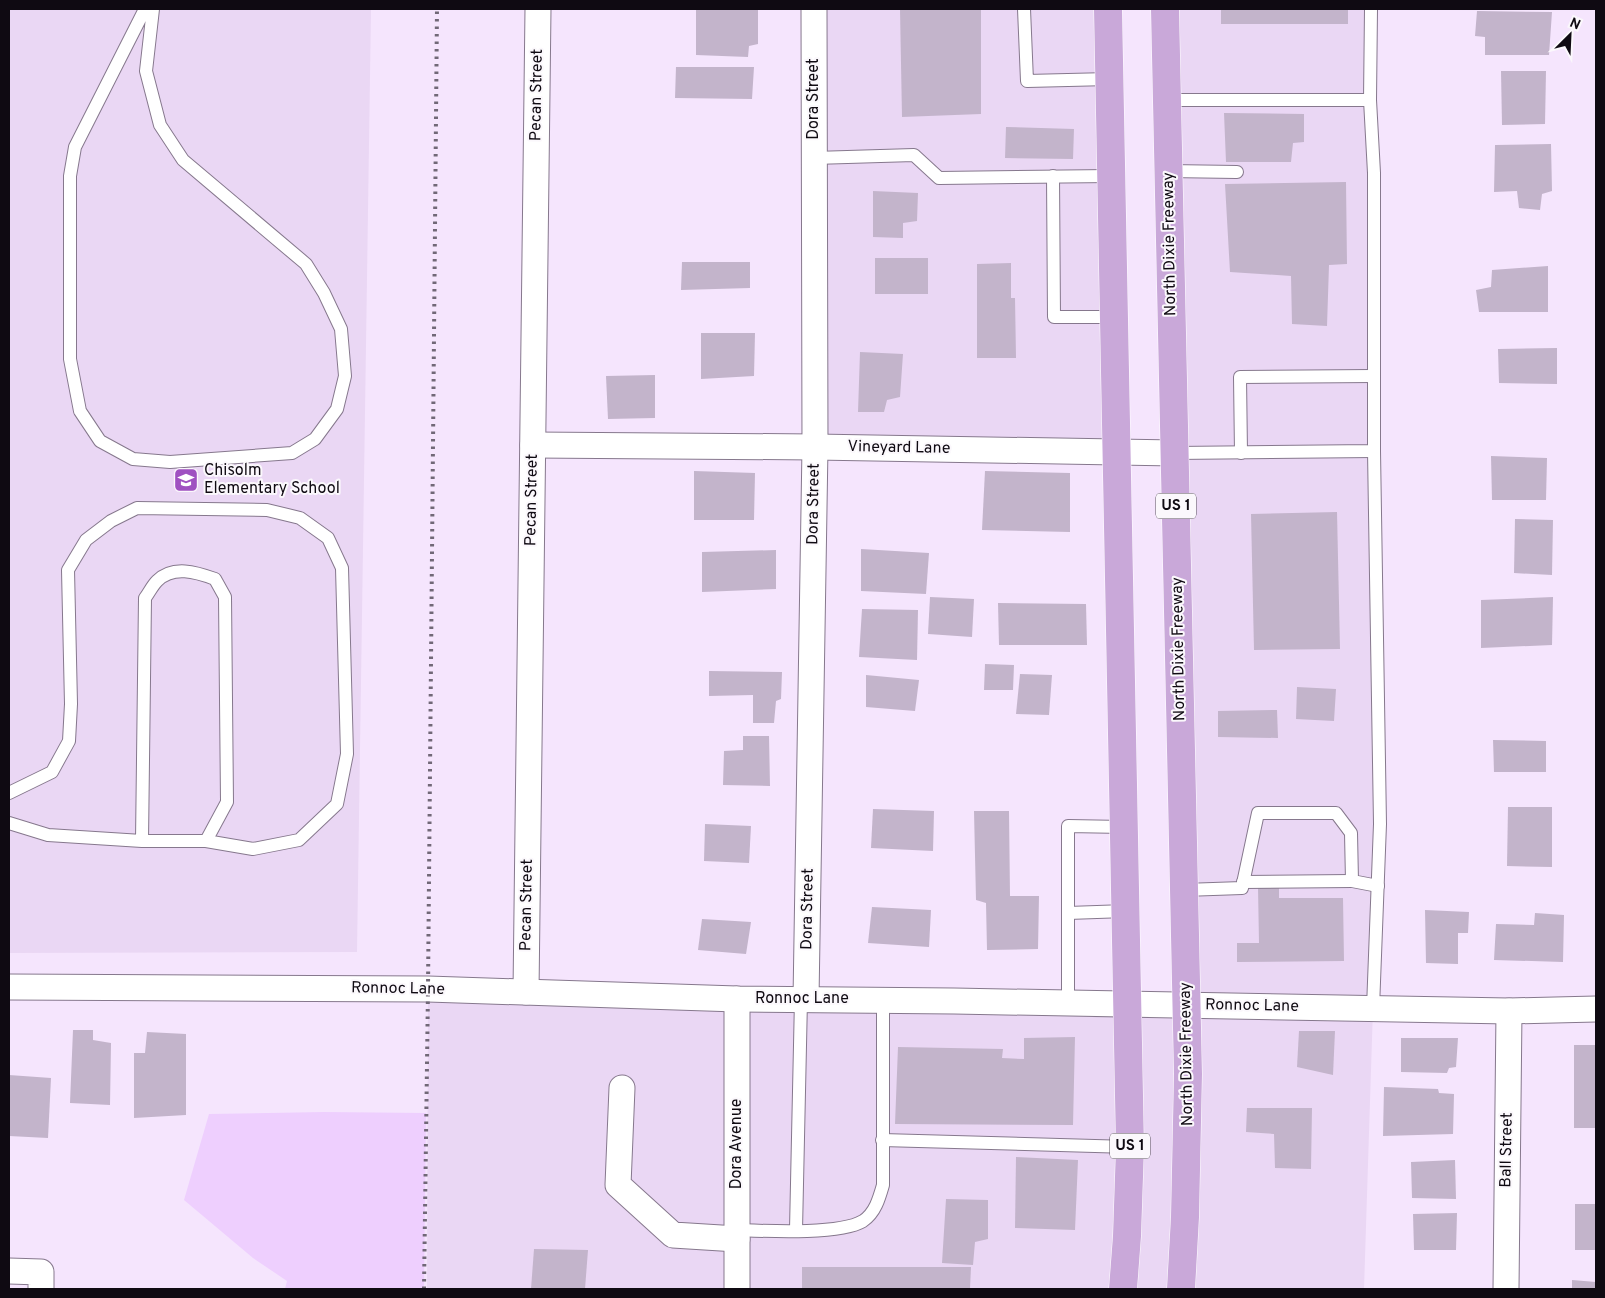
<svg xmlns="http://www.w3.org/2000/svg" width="1605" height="1298" viewBox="0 0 1605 1298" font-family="Overpass,sans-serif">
<rect width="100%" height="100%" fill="#f5e5fd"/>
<!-- built -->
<g fill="#ead7f4">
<path d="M9 9H371L357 952 9 953Z"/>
<path d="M814 9H1108L1117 452 815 447Z"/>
<path d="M1165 9H1371L1377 683 1373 1008 1364 1289H427L428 989 1187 1004Z"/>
</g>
<!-- green -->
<path fill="#eecffe" d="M324 1112 426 1113 424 1289H285L287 1281 253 1258 184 1200 209 1114Z"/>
<!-- building -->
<g fill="#c3b4cb">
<path d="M696 9H758V44L749 46 748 57 696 55Z"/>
<path d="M900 9H981V114L902 117Z"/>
<rect x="1221" y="9" width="127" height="15"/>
<path d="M1477 11 1552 12 1549 55H1485V37L1475 36Z"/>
<path d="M676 67H754L752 99 675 98Z"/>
<path d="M1501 71H1546L1545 124 1502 125Z"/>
<path d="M1224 113 1304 114V142L1293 143 1291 162H1226Z"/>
<path d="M1006 127 1074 129 1073 159 1005 158Z"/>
<path d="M1551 144 1552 191 1542 194 1540 210 1519 208 1517 191 1494 192 1495 145Z"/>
<path d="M1346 182 1347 264 1329 265 1327 326 1292 324 1291 276 1230 272 1225 184Z"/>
<path d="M873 191 918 193 917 221 903 223V238L873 237Z"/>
<rect x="875" y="258" width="53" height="36"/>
<path d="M682 262H750V288L681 290Z"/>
<path d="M1011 263V298H1015L1016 358H977V264Z"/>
<path d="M1548 266V312H1479L1476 290 1491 287 1492 270Z"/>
<path d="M701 333H755L754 376 701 379Z"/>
<path d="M1557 348V384L1499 383 1498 349Z"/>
<path d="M860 352 903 354 900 397 887 400 884 412H858Z"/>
<path d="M655 375V418L608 419 606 376Z"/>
<path d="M1491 456 1547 458 1546 500H1492Z"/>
<path d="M694 471 755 473 754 520H694Z"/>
<path d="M985 471 1070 473V532L982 530Z"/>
<path d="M1337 512 1340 649 1254 650 1251 514Z"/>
<path d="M1515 519 1553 520 1552 575 1514 573Z"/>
<path d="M861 549 929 553 926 594 861 591Z"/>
<path d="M776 550V589L702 592V552Z"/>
<path d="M930 597 974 599 972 637 928 634Z"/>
<path d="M1553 597 1552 645 1481 648V600Z"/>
<path d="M998 603 1086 604 1087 645H999Z"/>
<path d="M862 609 918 610 917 660 859 657Z"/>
<path d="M985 664 1014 665 1013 690H984Z"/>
<path d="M709 671 782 672 781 699 776 701 774 723H753V695L709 696Z"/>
<path d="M1020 674 1052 675 1049 715 1016 714Z"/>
<path d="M866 675 919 680 915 711 866 707Z"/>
<path d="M1297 687 1336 689 1334 721 1296 719Z"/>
<path d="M1277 710 1278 738 1218 737V711Z"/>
<path d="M743 736H769L770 786 723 785 724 751 743 750Z"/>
<path d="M1493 740 1546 741V772H1494Z"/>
<path d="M1508 807H1552V867L1507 866Z"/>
<path d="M873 809 934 811 933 851 871 848Z"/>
<path d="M974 811H1009L1010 896H1039L1038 949 987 950 986 903 976 900Z"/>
<path d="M705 824 751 826 749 863 704 861Z"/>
<path d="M1258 887H1279V898H1343L1344 961 1237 962V943H1259Z"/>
<path d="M872 907 931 910 929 947 868 943Z"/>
<path d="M1425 910 1469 912 1468 933H1458V964L1426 963Z"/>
<path d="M1535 913 1564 915 1563 962 1494 960 1496 924 1534 925Z"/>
<path d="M702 919 751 922 746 954 698 950Z"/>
<path d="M73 1030H93V1040L111 1043 110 1105 70 1103Z"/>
<path d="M1299 1031H1335L1333 1075 1297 1067Z"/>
<path d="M147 1032 186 1034V1115L134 1118V1053H145Z"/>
<path d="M1075 1037 1073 1125 895 1124 898 1047 1003 1049 1002 1058 1024 1059V1038Z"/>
<path d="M1401 1038H1458L1456 1067 1449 1068 1447 1073 1401 1072Z"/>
<rect x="1574" y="1045" width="22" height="83"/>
<path d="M9 1075 51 1078 48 1138 9 1136Z"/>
<path d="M1384 1087 1438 1089 1439 1093 1454 1094 1453 1134 1383 1136Z"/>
<path d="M1247 1108H1312L1311 1169 1275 1168 1274 1134 1246 1132Z"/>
<path d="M1016 1157 1078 1160 1075 1230 1015 1228Z"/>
<path d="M1455 1160 1456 1199 1412 1198 1411 1162Z"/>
<path d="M946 1199 988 1200V1239L975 1242 973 1265 942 1263Z"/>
<rect x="1575" y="1204" width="21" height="46"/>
<path d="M1457 1213 1456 1250H1414L1413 1214Z"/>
<path d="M534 1249 588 1250 585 1289H531Z"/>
<path d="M802 1267H971L970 1289H802Z"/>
<path d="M1572 1280 1596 1282V1289H1572Z"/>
</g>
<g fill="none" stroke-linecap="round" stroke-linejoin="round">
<defs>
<g id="lane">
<path d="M145 9 75 147 70 176V359L80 411 100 441 133 459 170 462 292 453 315 439 337 409 345 376 341 329 324 293 306 264 183 160 160 125 146 71 153 9"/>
<path d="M1024 9 1027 81 1109 79"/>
<path d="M1167 100H1370L1374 173V451L1175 453"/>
<path d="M1370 100 1371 9"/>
<path d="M814 158 914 155 939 178 1111 176"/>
<path d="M1168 171 1237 172"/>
<path d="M1053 176 1054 317H1114"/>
<path d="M1241 453 1240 377 1374 376"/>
<path d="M9 793 52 772 69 741 71 704 68 570 86 540 111 521 137 508 267 510 300 518 328 538 342 568 347 754 337 804 299 840 253 849 206 841"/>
<path d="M9 823 48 835 142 841H206L227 802 225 597 215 579C196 572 173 565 157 581 152 586 149 593 145 598L142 841"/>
<path d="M1243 882 1352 881"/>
<path d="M1184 890 1242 888 1258 813H1336L1351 833 1352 881 1378 886"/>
<path d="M1068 913 1126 911"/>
<path d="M1068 1002V826L1124 827"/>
<path d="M1373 1008 1380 824 1374 451"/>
<path d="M882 1140 1130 1147"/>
<path d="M737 1230C765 1231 840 1235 863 1221 875 1213 879 1199 883 1185V1000"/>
<path d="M796 1230 801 999"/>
</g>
<g id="street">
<path d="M533 445 815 447 1175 453"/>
<path d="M9 987 428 989 737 999 954 1001 1509 1011 1596 1009"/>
<path d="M526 992 538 9"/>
<path d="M806 999 815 447 814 9"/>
<path d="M622 1088 618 1185 673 1235 737 1239"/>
<path d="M9 1271 41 1272V1289"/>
<path d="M737 1289V999"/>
<path d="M1506 1289 1509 1011"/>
</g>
<g id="primary">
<path d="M1108 9 1130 1147 1127 1236 1123 1289"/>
<path d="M1165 9 1188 1074 1185 1217 1181 1289"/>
</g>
</defs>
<!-- lane casing -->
<use href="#lane" stroke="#86788d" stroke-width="14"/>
<!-- street casing -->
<use href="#street" stroke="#86788d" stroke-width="27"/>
<!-- primary casing -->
<use href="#primary" stroke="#fff" stroke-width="29"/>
<!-- lane -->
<use href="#lane" stroke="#fff" stroke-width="12"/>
<!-- street -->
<use href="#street" stroke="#fff" stroke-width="25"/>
<!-- primary -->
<use href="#primary" stroke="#c9a8d9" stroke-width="28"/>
<!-- rail -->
<path stroke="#716877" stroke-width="4" stroke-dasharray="2.5 5" stroke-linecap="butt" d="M424 1289 428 989 437 9"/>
</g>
<!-- icons -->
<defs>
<symbol id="school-square" viewBox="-11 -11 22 22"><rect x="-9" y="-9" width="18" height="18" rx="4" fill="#9f51c1" stroke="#fbf8fc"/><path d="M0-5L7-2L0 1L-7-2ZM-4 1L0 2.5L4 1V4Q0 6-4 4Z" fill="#fff"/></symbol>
</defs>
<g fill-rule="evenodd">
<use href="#school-square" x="172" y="466" width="28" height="28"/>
</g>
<g text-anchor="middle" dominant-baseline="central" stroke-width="4" stroke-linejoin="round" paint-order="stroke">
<!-- shield labels -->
<g fill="#fbf8fc" stroke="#565158" stroke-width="1">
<rect x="1156" y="493.5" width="40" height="25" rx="4"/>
<rect x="1110" y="1133.5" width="40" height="25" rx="4"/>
</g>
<g font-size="15" font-weight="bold" fill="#0f0a12">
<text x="1176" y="506">US 1</text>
<text x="1130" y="1146">US 1</text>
</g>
<!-- street labels -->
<g font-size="16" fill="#0f0a12" stroke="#fbf8fc">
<text transform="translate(537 95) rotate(-89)">Pecan Street</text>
<text transform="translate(814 99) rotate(-90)">Dora Street</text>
<text transform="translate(1170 244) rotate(-91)">North Dixie Freeway</text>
<text transform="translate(899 448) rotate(1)">Vineyard Lane</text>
<text transform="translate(532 500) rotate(-89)">Pecan Street</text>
<text transform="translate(814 504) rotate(-89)">Dora Street</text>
<text transform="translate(1179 649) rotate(-91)">North Dixie Freeway</text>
<text transform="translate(527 905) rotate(-89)">Pecan Street</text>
<text transform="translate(808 909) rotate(-89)">Dora Street</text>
<text transform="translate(398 989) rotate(1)">Ronnoc Lane</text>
<text x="802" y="999">Ronnoc Lane</text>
<text transform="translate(1252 1006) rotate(1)">Ronnoc Lane</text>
<text transform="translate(1187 1054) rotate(-91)">North Dixie Freeway</text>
<text transform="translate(737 1144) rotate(-90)">Dora Avenue</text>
<text transform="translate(1507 1150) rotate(-89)">Ball Street</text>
</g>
<!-- poi labels -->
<g font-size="16" fill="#0f0a12" stroke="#fbf8fc" text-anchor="start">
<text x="204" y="471">Chisolm<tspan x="204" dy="18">Elementary School</tspan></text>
</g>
</g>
<!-- border -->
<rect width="1605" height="1298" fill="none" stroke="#0f0a12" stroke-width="20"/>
<!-- north arrow -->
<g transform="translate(1570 35) rotate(24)" stroke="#fbf8fc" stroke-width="4" paint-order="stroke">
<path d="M0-4L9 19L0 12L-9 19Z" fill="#0f0a12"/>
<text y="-8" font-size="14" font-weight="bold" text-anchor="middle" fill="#0f0a12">N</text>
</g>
</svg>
